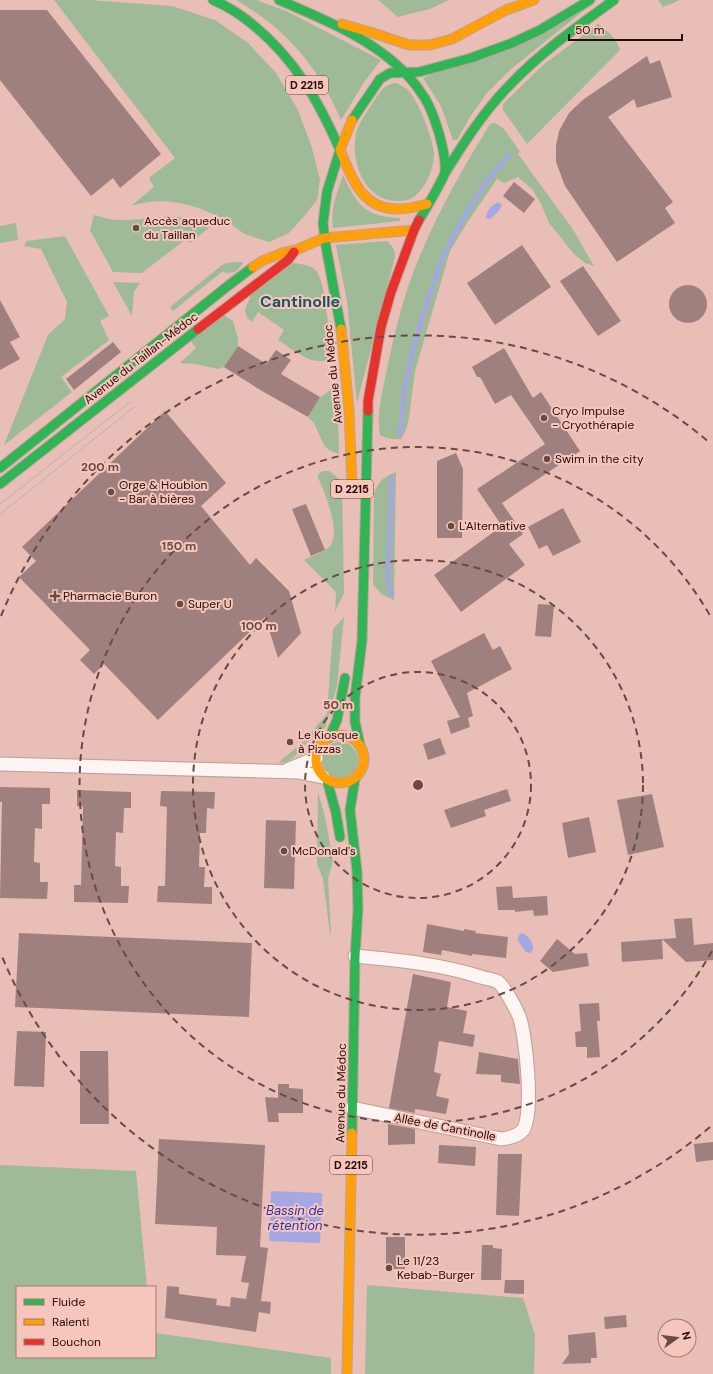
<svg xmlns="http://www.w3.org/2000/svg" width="713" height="1374" viewBox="0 0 713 1374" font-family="'DM Sans',sans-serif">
<rect width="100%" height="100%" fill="#e8beb6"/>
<!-- green -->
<g fill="#9fba96">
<path d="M54 0H90L172 6 215 20 248 43 276 73 298 110 312 148 320 180 317 200 306 214 289 233 269 242C261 239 252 237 245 234 238 230 232 224 225 220 196 204 163 195 131 206L154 187 149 178 175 158Z"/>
<path d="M236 0H256L286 11 381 60 365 81 341 120C318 66 286 29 236 0Z"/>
<path d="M378 0H449L430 9 398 17Z"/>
<path d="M658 0H680L663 7Z"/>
<path d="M592 4 511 69 487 93 470 117 457 140H453L441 106 423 78Z"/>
<path d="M598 24C608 32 617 38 620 50L527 144 503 110V104L543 65Z"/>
<path d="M396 83C400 85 404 87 407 89 418 99 433 139 434 153 434 167 428 182 419 192 413 199 407 201 398 201 363 201 349 159 357 130 361 120 368 110 374 101 380 92 384 84 396 83Z"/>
<path d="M495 123 504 129 520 152 518 154 572 228 594 266 585 263 574 254 549 223 541 204 532 189 518 177 504 183 497 179 467 223 450 251 415 371 409 418 406 430 401 439C393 440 387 439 380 435 376 414 383 390 387 369 393 341 399 314 408 287 428 229 458 176 490 124Z"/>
<path d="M343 175C357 205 365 217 400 218V221L333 228C330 209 337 193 343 175Z"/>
<path d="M94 215C102 217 111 220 119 220 152 221 178 208 209 228L190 243 186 239 142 273 113 272 90 230Z"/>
<path d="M16 223 18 240 0 243V226Z"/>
<path d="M65 236 109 316 100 321 109 340 61 377 72 392 4 445 48 335 65 319 67 302 41 249 24 246 27 241Z"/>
<path d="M387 241C393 246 395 250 395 257L357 403 347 301 336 245Z"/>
<path d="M236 262H242L243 264 235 272 225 273 223 271 173 311 170 307 221 266 226 263Z"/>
<path d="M291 263C300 264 311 264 317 272 326 285 329 337 331 354L329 359C311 367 293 349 278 340L284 330 258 312 252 322 247 318 245 310 251 294Z"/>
<path d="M113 282 140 283 134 292 132 316Z"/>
<path d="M224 315 233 321 238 339V346L224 367 218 369 195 364 180 363 196 348 191 341Z"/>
<path d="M334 384 338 420 339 454 329 450 324 445 314 423 308 417 320 397 327 393Z"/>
<path d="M323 471H329L342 481 344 593 335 612 336 592 304 560C311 556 323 553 329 547 342 534 325 492 318 478V474Z"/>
<path d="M396 472 394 600 381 594 373 584 374 493C380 480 383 477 396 472Z"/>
<path d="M344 617 337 686 325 728 316 733 293 758 286 762 278 763 304 741 327 714 333 629Z"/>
<circle cx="340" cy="760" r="18"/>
<path d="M318 792 325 817 333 861 328 879 331 934H330L323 879 317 864Z"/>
<path d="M0 1165 136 1171 147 1287H17V1357H155V1333L331 1358V1374H0Z"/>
<path d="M367 1285 523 1298 535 1335 534 1374H365Z"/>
</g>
<!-- water -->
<g fill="#a4a7e1">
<path d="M498 202 502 205C499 211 495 215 490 219L486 218C486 211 492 205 498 202Z"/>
<path d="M522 933C528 935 534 943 533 950L530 953 526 952 518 941V936Z"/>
<path d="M271 1191 322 1193 320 1243 269 1241Z"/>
</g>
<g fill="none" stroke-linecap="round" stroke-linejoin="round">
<!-- stream -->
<g stroke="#a4a7e1" stroke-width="4.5">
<path d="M400 434 405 384 417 334 441 261 456 231 473 202 489 178 509 155"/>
<path d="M391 595 388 580 392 477"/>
</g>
</g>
<!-- building -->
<g fill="#a0807e">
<path d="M0 10H47L161 154 120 188 113 178 91 196 0 80Z"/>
<path d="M647 56 650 64 660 60 672 97 637 108 634 99 608 117 673 202 665 208 675 223 617 262 565 186 556 162V146L559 131 569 113 574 108 584 99Z"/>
<path d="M514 182 535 199 524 213 503 196Z"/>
<path d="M522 245 551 287 495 325 467 283Z"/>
<path d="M583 266 621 321 598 336 560 281Z"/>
<circle cx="688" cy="304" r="19"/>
<path d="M0 300 20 337 10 342 20 359 0 370Z"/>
<path d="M113 342 121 352 74 390 66 379Z"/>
<path d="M238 346 266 364 276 350 291 360 281 374 320 397 308 417 262 391 224 367Z"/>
<path d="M504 348 533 398 541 392 580 451 502 503 523 534 509 544 525 565 461 612 434 575 502 526 477 489 545 444 511 395 495 404 480 377H477L472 367Z"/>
<path d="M165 411 226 483 201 506 250 565 256 558 289 591 301 633 278 658 265 617 158 720 104 664 94 674 80 660 90 650 19 577 36 561 22 547Z"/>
<path d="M456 453 463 469 462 538H437V461Z"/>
<path d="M306 504 325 550 311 556 292 509Z"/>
<path d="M563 508 581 542 553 556 547 545 539 549 528 527Z"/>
<path d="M538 604 554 605 551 637 535 636Z"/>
<path d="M484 633 493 650 500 646 512 669 467 693 473 716 468 718 470 727 451 734 447 721 460 717 431 661Z"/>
<path d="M440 738 446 754 428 760 423 744Z"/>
<path d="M0 787 50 788V804H42V829L35 828 34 862 40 863V882H48L47 899 0 898 2 802H0Z"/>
<path d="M507 789 511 801 484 810 486 816 451 828 444 810Z"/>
<path d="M77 790 131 792V808H124L123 833 116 832 115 866 121 867V886H129L128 903 74 902V885H81L83 806H77Z"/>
<path d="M161 791 215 792 214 809 207 808 206 833H200L199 867H205L204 887H212V904L157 902 158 886H165L167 807 160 806Z"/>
<path d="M652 794 664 847 628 855 617 800Z"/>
<path d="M589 817 596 852 568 858 562 823Z"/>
<path d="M266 820 296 821 294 889 264 888Z"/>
<path d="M512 886 513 898 547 896 548 915 534 916 533 910 515 912V910H498L496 887Z"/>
<path d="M692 918 694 945 713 943V960L686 962 662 939 676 938 674 919Z"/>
<path d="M427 924 464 931V929L476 931 475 933 508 937 506 958 472 954V956L442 950 441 955 423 952Z"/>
<path d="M19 933 252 943 249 1017 15 1007Z"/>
<path d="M557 939 575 954 587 953 589 966 553 972 540 961Z"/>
<path d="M662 939 663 959 622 962 621 942Z"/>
<path d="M413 974 451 982 447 1007 467 1011 463 1033 475 1035 473 1047 439 1041 434 1072 441 1074 436 1096 449 1099 446 1114 415 1109V1113L389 1108Z"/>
<path d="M599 1003 600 1021H597L600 1057 587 1058V1047H576L575 1032 581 1031 579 1004Z"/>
<path d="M17 1031 46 1032 44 1087 14 1086Z"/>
<path d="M80 1051H108L109 1124H80Z"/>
<path d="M479 1052 518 1059 520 1084 501 1082V1075L476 1074Z"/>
<path d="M278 1084H289V1088L303 1089V1113H278L279 1122H268L265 1097 278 1098Z"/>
<path d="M388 1124 415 1129V1144L388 1145Z"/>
<path d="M159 1139 265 1145 260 1247 268 1248 261 1301 271 1302 270 1314 259 1312 256 1332 165 1318 167 1286 179 1287V1294L217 1299 216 1305 232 1307H230L231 1297 246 1299 249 1283 241 1282 246 1256 216 1255 217 1227 155 1224Z"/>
<path d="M713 1142V1160L696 1162 694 1144Z"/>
<path d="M439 1145 476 1147 475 1166 438 1163Z"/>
<path d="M498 1154H522L519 1216 496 1215Z"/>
<rect x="386" y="1237" width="19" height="32"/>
<path d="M482 1245H493V1248L502 1249 501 1280H481Z"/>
<path d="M505 1280H524V1294L504 1293Z"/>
<path d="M626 1315 627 1327 605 1329 604 1317Z"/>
<path d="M595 1332 597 1358H591V1363L562 1364 569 1354 568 1335Z"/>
</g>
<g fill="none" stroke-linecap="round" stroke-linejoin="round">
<defs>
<g id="street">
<path d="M0 764 298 772 323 777"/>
<path d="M287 770 316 758"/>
<path d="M352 1108 501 1139C509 1138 518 1136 523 1130 534 1114 526 1034 519 1016 516 1009 504 986 498 982 494 979 486 979 481 977 441 964 397 960 355 956"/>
</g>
<g id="fast">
<path d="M213 0C227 6 240 14 252 24 295 59 318 100 340 150L327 192 323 223 325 241 341 329"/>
<path d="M279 0C329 21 392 47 422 94 428 102 432 112 435 121 440 134 446 158 445 172 444 178 424 212 419 220"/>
<path d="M352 120 380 79 390 73 419 72 471 58 512 43 540 30 590 0"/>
<path d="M445 173C463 144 481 116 504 91 536 56 575 28 614 0"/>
<path d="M0 468 229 285 253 267"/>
<path d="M0 484 198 329"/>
<path d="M329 738 337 720 345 678"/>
<path d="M360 745 355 722V697L362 641 368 411"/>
<path d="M327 780 336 813 340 837"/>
<path d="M352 1133 355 956 358 909 357 871 350 810 355 779"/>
</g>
<g id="slow">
<path d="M342 24 373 33 409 45H430L452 39 506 10 534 0"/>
<path d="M352 120 340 150C352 178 362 210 399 209 409 209 418 206 427 204"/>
<path d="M253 267 262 261 282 253 296 250 324 238 414 230"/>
<path d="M341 329 349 409 352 485"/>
<circle cx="340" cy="759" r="24"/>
<path d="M347 1374 352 1133"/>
</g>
<g id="jam">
<path d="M198 329 288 260 294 252"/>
<path d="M368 411V401L381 327 391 292 414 230 419 220"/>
</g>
</defs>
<!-- street casing -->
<use href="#street" stroke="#c09f99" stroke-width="15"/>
<!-- fast casing -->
<use href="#fast" stroke="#c09f99" stroke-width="11"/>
<!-- slow casing -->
<use href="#slow" stroke="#c09f99" stroke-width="11"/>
<!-- jam casing -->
<use href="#jam" stroke="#c09f99" stroke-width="11"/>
<!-- street -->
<use href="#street" stroke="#fcf5f4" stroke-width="13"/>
<!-- fast -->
<use href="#fast" stroke="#30b455" stroke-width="9"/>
<!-- slow -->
<use href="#slow" stroke="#ff9f0a" stroke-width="9"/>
<!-- jam -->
<use href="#jam" stroke="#e5322d" stroke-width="9"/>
<!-- tram -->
<g stroke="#bab0ae" stroke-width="1">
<path d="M0 504 130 402"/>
<path d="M0 514 134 407"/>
</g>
</g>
<!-- distance rings -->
<g fill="none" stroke="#6a4a44" stroke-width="2" stroke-dasharray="7 5">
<circle cx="418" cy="785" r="113"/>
<circle cx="418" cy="785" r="225"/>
<path d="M712 951A338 338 0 1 1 712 619"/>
<path d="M710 1127A450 450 0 0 1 1 954M1 616A450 450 0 0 1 710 443"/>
</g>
<!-- markers -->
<g fill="#6a4a44" stroke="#f6c6bc" stroke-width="1.5">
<circle cx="136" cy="228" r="4"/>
<circle cx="544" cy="418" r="4"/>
<circle cx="547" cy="459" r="4"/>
<circle cx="111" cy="492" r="4"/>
<circle cx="451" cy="526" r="4"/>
<path d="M53 590h4v4h4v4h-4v4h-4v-4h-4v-4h4z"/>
<circle cx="180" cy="604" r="4"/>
<circle cx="290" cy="742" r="4"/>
<circle cx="284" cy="851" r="4"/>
<circle cx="389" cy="1268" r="4"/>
</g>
<g text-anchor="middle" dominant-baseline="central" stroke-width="4" stroke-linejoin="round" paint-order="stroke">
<!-- shield labels -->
<g fill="#f6c6bc" stroke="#64433d" stroke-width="1">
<rect x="286" y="76" width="42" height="18" rx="3"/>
<rect x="331" y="480" width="42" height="18" rx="3"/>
<rect x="330" y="1156" width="42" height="18" rx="3"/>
</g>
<g font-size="11" font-weight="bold" fill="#260b06">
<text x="307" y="85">D 2215</text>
<text x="352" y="489">D 2215</text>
<text x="351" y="1165">D 2215</text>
</g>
<!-- poi labels -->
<g font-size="12" fill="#260b06" stroke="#f6c6bc" text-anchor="start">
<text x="144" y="221">Accès aqueduc<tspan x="144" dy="14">du Taillan</tspan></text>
<text x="552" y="411">Cryo Impulse<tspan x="552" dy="14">- Cryothérapie</tspan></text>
<text x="555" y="459">Swim in the city</text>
<text x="119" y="485">Orge &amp; Houblon<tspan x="119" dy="14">- Bar à bières</tspan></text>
<text x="459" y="526">L'Alternative</text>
<text x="63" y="596">Pharmacie Buron</text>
<text x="188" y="604">Super U</text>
<text x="298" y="735">Le Kiosque<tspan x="298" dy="14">à Pizzas</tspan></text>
<text x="292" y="851">McDonald's</text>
<text x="397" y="1261">Le 11/23<tspan x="397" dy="14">Kebab-Burger</tspan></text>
</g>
<!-- street labels -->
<g font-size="12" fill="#260b06" stroke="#f6c6bc">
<text transform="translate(141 358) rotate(-38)">Avenue du Taillan-Médoc</text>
<text transform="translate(333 374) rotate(-96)">Avenue du Médoc</text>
<text transform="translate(341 1093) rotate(-89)">Avenue du Médoc</text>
<text transform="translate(445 1127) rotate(11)">Allée de Cantinolle</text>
</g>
<!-- water labels -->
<g font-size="13" font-style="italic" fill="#2c32ac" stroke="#f6c6bc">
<text x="295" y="1210">Bassin de<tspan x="295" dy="15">rétention</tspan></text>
</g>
<!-- district labels -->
<g font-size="16" font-weight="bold" fill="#1c545f" stroke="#f6c6bc">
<text x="300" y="301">Cantinolle</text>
</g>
</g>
<circle cx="418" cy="785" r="6" fill="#6a4a44" stroke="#f6c6bc" stroke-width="2"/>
<g font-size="12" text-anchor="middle" font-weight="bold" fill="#6a4a44" stroke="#f6c6bc" stroke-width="4" stroke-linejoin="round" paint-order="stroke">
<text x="100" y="471">200 m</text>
<text x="179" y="550">150 m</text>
<text x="259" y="630">100 m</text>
<text x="338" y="709">50 m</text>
</g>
<!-- legend -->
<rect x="16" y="1286" width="140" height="72" fill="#f6c6bc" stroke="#a37b73"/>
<rect x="24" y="1299" width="20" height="6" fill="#30b455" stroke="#a37b73"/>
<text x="52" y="1306" font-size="12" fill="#260b06">Fluide</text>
<rect x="24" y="1319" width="20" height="6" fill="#ff9f0a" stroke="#a37b73"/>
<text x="52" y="1326" font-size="12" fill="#260b06">Ralenti</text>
<rect x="24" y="1339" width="20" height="6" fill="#e5322d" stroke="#a37b73"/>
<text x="52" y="1346" font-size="12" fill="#260b06">Bouchon</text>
<!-- north arrow -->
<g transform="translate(677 1338) rotate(76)"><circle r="19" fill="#f6c6bc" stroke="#a37b73"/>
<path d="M0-3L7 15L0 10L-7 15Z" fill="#6a4a44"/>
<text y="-6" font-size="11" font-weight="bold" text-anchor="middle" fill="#260b06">N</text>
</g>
<!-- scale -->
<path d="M569 34v6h113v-6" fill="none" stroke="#260b06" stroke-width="2"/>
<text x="575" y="34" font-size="12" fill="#260b06" stroke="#f6c6bc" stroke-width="3" paint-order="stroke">50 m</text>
</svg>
